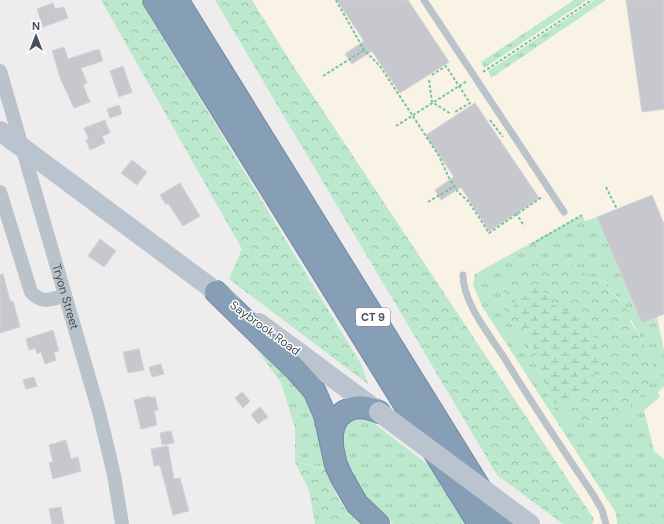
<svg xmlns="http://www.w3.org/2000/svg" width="664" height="524" viewBox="0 0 664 524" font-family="'DM Sans',sans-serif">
<defs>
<pattern id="grass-tufts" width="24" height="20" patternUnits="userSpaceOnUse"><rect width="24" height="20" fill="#bce9ce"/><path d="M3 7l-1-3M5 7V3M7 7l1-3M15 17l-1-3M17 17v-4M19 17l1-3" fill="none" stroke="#9bbfaa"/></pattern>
<pattern id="forest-crowns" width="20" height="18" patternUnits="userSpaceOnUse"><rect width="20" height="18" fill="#bce9ce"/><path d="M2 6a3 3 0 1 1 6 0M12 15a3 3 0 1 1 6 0" fill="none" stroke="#9bbfaa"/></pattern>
<pattern id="wetland-marsh" width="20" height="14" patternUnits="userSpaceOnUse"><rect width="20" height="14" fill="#bce9ce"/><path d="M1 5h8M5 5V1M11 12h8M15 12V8" fill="none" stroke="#9bbfaa"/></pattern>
</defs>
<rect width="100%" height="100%" fill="#eeecec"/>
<!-- commercial -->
<path fill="#f9f3e5" d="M252 0H664V524H592L594 519 290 61Z"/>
<!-- grass -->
<g fill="url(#grass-tufts)" fill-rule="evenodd">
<path d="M574 0H587L484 68 481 62Z"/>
<path d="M595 0H606L491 78 488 71Z"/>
<path d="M582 215 585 221 597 217 642 323 657 317 664 350V386L658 392 660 397 644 410 654 451 664 459V524H617L616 513 483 308 473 285 475 274ZM566 261 588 275 606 282 608 290 618 297 640 336 650 385 620 417 591 422 553 408 539 369 502 301 504 284 512 271Z"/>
<path d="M251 341 310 398 327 468 295 462V428L281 383Z"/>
<path d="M367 418 431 467 466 524H393L360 496 343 459 340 429 347 419Z"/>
</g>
<!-- forest -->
<g fill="url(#forest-crowns)">
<path d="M101 0H140L361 364 368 384 229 279 242 249Z"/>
<path d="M215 0H252L290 61 594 519 592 524H563L497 475Z"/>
<path d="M540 259 566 261 588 275 606 282 608 290 617 297 632 317 630 321 640 336 653 365 650 385 620 417 608 422 575 421 553 408 539 369 505 314 502 301 504 284 512 271 523 263Z"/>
<path d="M295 462 326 469C334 491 341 509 360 524H315L309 490Z"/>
</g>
<!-- wetland -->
<path fill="url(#wetland-marsh)" d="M533 288 541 289 551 303 581 319 589 326 600 353 594 377 577 397 566 405 551 403 536 353 514 305 519 290Z"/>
<!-- building -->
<g fill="#c7c8ce" stroke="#d0d2d7">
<path d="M337 0H408L449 62 400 93 372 51 352 64 345 54 364 41Z"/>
<path d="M626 0H664V109L642 112Z"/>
<path d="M53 3 55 9 64 7 68 18 43 27 37 9Z"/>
<path d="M64 47 68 59 99 49 103 61 81 68 87 83 83 85 90 102 74 108 61 80 52 51Z"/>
<path d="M123 66 132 92 119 97 110 71Z"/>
<path d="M475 103 539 198 489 231 461 187 441 200 435 190 454 177 426 135Z"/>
<path d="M119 105 122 114 110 118 107 109Z"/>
<path d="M105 120 110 133 102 136 105 143 90 150 86 140 89 139 84 128Z"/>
<path d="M132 160 147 172 137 185 121 173Z"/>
<path d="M180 183 200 216 183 226 168 203 166 205 160 195Z"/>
<path d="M652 195 664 224V314L642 323 597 217Z"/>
<path d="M100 239 116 251 104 267 88 256Z"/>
<path d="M3 274 10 301H13L20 327 0 333V275Z"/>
<path d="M53 330 59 351 54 352 56 360 45 364 41 352 37 354 35 348 29 350 26 339Z"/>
<path d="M139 349 144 370 128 373 123 352Z"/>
<path d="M161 364 164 374 152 377 149 367Z"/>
<path d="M34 377 37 386 26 389 23 380Z"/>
<path d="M242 392 250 401 243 408 235 398Z"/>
<path d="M150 396 151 398 155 397 158 410 154 411 157 425 141 429 134 400Z"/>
<path d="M260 407 268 417 258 424 251 415Z"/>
<path d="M171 431 174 443 162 445 160 433Z"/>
<path d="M66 440 71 459 78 457 81 471 53 479 49 463 53 462 49 445Z"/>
<path d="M168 446 174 479 180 478 189 511 173 515 160 465 154 466 151 449Z"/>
<path d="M61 507 64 524H52L49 509Z"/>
</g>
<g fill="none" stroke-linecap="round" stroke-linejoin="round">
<defs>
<g id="motorway">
<path d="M154 0 479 524"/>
<path d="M177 0 502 524"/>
<path d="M216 292 296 370 314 390 325 415 336 465 342 478 357 504 378 524"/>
<path d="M332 443C329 412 354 400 379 412"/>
</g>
</defs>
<!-- motorway casing -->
<use href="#motorway" stroke="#7289a3" stroke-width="24"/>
<!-- path -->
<g stroke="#78c49f" stroke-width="2" stroke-dasharray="3 2" stroke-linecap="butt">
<path d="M336 0 364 50 380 66 439 156 449 178 458 192 469 202 489 233 542 197"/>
<path d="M483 72 592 0"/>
<path d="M432 75 446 66 470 103 455 112"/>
<path d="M323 76 364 50"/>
<path d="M429 80 432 102 451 114"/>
<path d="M490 120 503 137"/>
<path d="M396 126 467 81"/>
<path d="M606 187 617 209"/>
<path d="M428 202 455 186"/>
<path d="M516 213 524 226"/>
<path d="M532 244 582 215"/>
</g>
<!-- service -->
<g stroke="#bbc3ca" stroke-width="7">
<path d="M424 0 564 212"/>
<path d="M463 275C463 302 488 333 503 356 532 403 563 450 594 496L602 510 606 524"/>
</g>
<!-- minor -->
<g stroke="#bbc3ca" stroke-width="14">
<path id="s1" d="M0 71 99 412 114 475 122 524"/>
<path d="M0 192 31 292C42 304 51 300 65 295"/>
</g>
<!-- secondary -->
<g stroke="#bac4ce" stroke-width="20">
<path d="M0 131 230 302"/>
<path d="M259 323 379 412"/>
</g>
<!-- motorway -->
<use href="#motorway" stroke="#879eb7" stroke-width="22"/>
<!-- secondary-bridge -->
<path stroke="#bac4ce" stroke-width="20" d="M379 412 530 524"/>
</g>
<g text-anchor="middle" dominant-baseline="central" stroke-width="3" stroke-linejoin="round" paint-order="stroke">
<!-- shield labels -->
<rect fill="#fff" stroke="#7e8489" stroke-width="1" x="356" y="308" width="34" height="18" rx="3"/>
<g font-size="11" font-weight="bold" fill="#464f57">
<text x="373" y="317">CT 9</text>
</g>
<!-- street labels -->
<g font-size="12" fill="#464f57" stroke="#fff">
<text stroke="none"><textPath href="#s1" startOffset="235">Tryon Street</textPath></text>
<text transform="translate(265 328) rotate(36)">Saybrook Road</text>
</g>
</g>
<!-- north arrow -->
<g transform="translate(36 36)" stroke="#ffffff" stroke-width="3" paint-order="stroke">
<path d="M0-3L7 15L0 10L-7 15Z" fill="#464f57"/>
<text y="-6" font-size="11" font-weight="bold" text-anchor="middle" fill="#464f57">N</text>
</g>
</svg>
